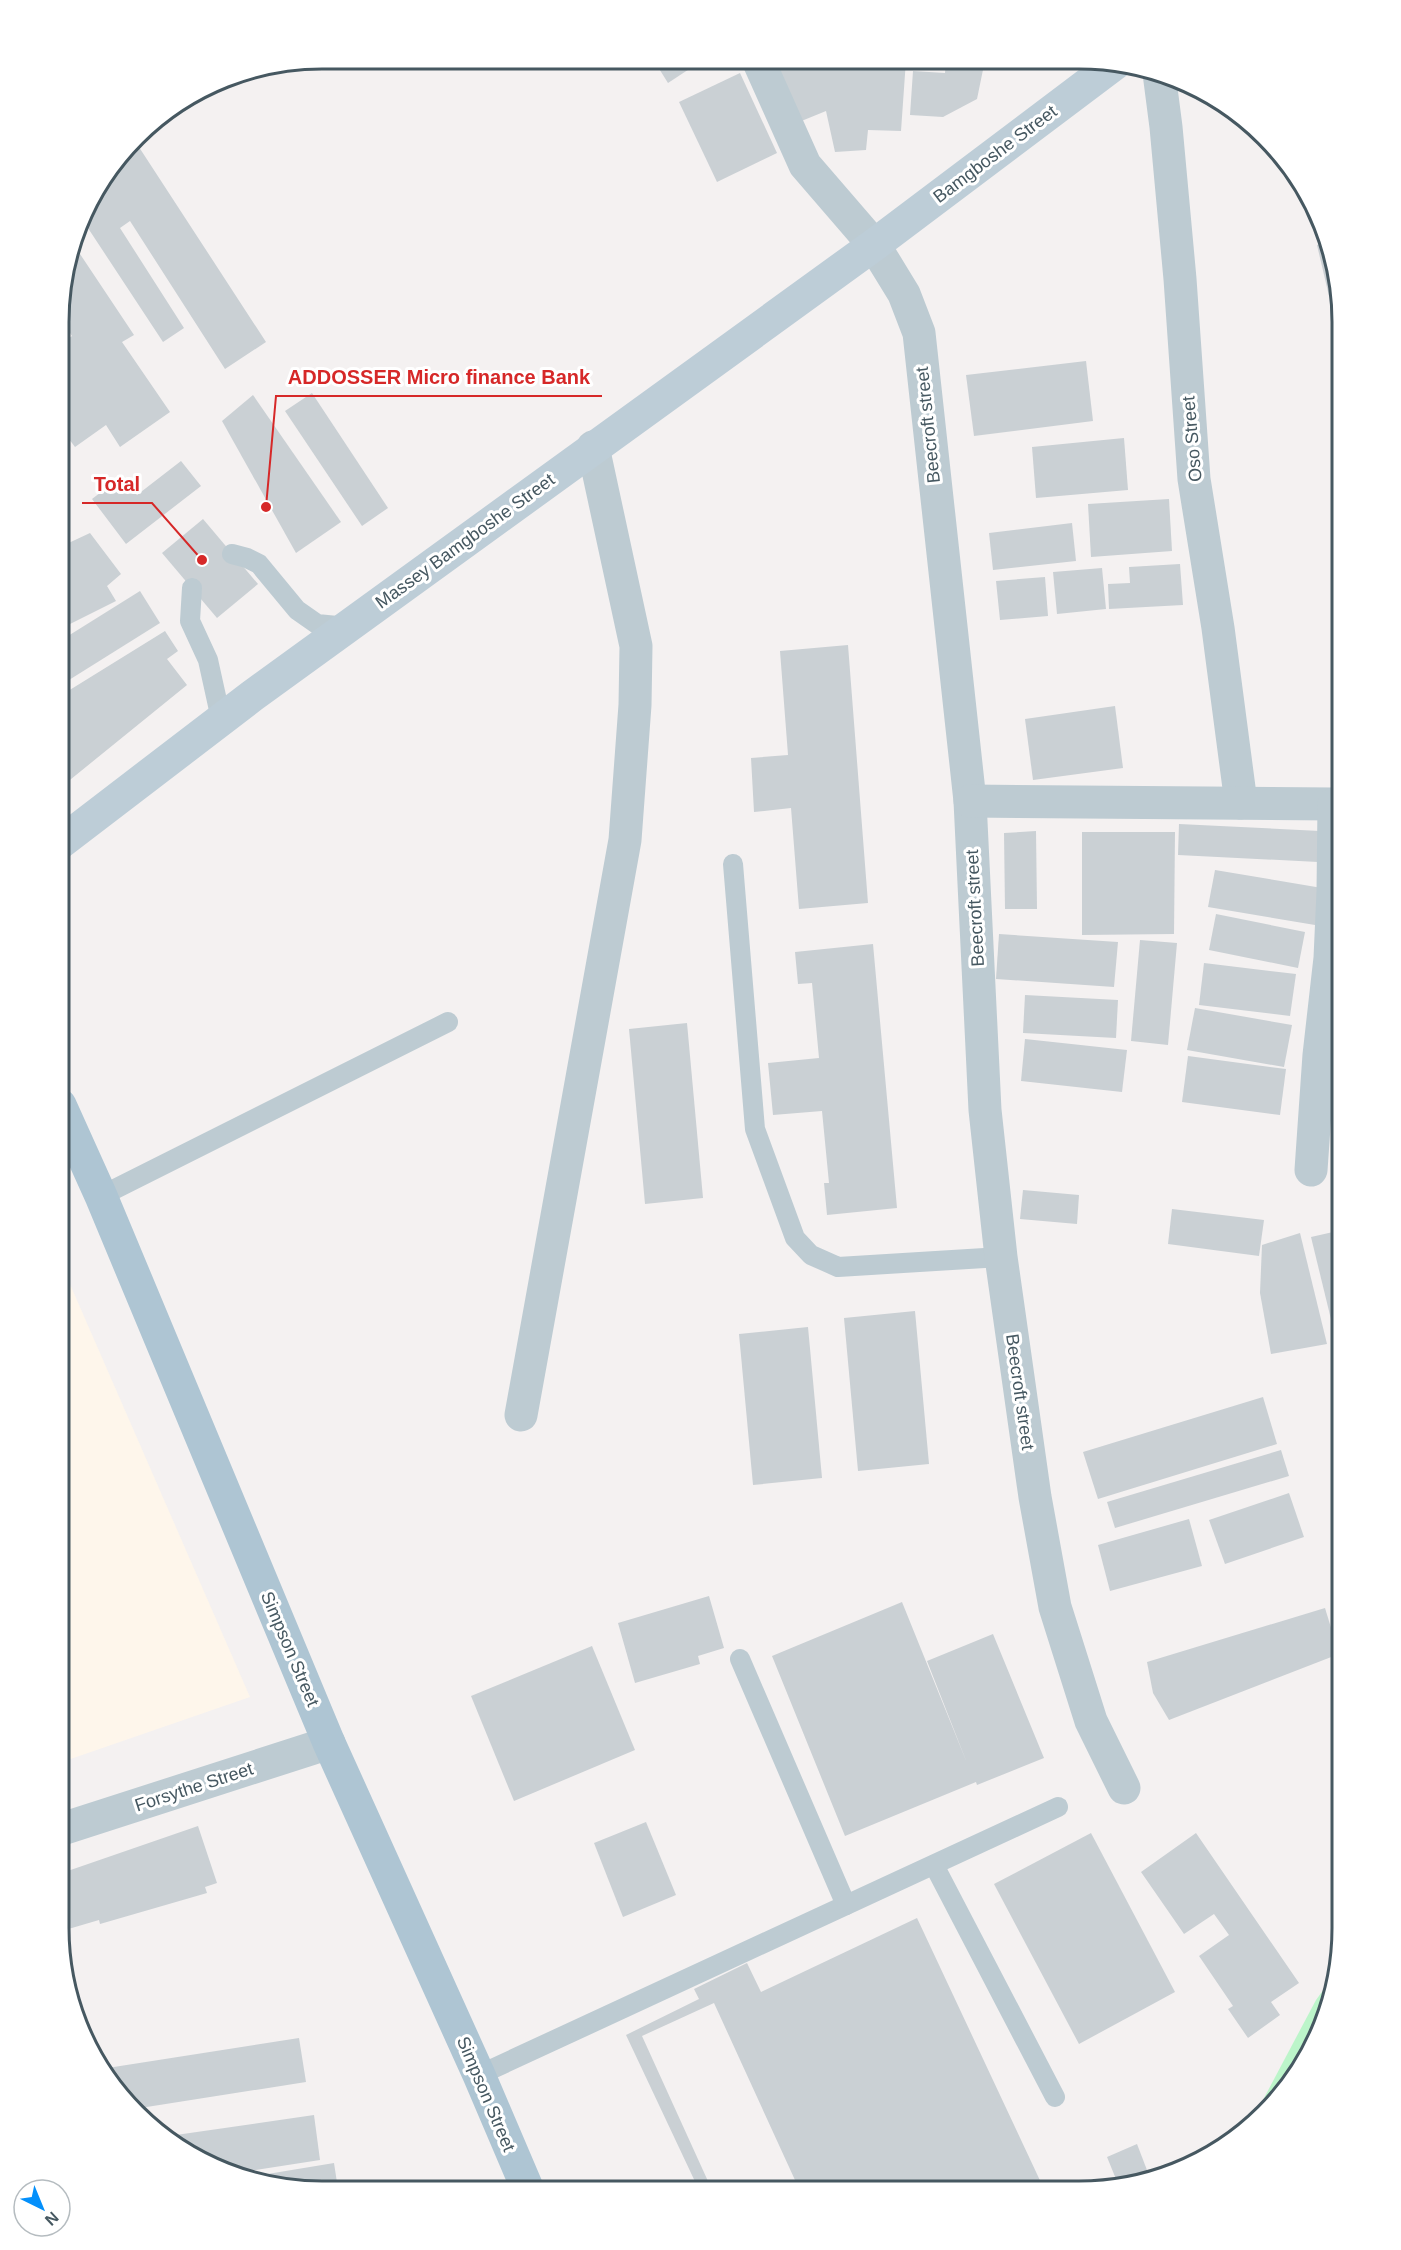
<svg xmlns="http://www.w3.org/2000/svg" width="1401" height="2250" viewBox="0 0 1401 2250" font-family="Helvetica,sans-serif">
<rect width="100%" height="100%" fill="#f4f1f1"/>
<!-- commercial -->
<path fill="#fef6eb" d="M59 1259 250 1697 59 1763Z"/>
<!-- green -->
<path fill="#bcf5ca" d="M1335 1974 1323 2029 1288 2088 1247 2130 1316 2000Z"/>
<!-- building -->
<g fill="#cad0d4">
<path d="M653 59 703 60 668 83Z"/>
<path d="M773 60H906L901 131 868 130 866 150 835 152 826 111 799 122Z"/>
<path d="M946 60H985L977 99 943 117 910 115 913 71 945 73Z"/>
<path d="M740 73 777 153 717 182 679 102Z"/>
<path d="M135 141 266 342 225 369 130 221 120 228 184 328 163 342 82 219 86 205Z"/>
<path d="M1327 242 1337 294 1329 296 1317 245Z"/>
<path d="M74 245 134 335 122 342 170 412 120 447 106 425 75 447 69 439 60 445 61 378 69 372 61 360V344L72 336 61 319V288Z"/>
<path d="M1086 361 1093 421 974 436 966 375Z"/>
<path d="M312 393 388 508 362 526 285 411Z"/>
<path d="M253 395 341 522 296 553 222 421Z"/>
<path d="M1124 438 1128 490 1036 498 1032 447Z"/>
<path d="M181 461 201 486 126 544 92 499 122 476 137 495Z"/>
<path d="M1169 499 1172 551 1091 557 1088 504Z"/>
<path d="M203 519 258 584 217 618 162 553Z"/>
<path d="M1072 523 1076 561 993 570 989 533Z"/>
<path d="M90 533 121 574 107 586 116 601 60 629V547Z"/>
<path d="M1180 564 1183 605 1109 609 1108 584 1130 583 1129 567Z"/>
<path d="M1102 568 1106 609 1057 614 1053 572Z"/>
<path d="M1045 577 1048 616 1000 620 996 581Z"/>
<path d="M140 591 160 623 61 685 60 641Z"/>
<path d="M165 631 178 651 167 659 187 685 60 788V696Z"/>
<path d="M848 645 868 903 799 909 791 808 754 812 751 758 788 755 780 651Z"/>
<path d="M1115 706 1123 768 1033 780 1025 719Z"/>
<path d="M1179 824 1320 831 1318 862 1178 855Z"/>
<path d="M1036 831 1037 909H1005L1004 833Z"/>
<path d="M1082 832H1175L1174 934 1082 935Z"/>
<path d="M1215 870 1328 889 1321 926 1208 907Z"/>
<path d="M1216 914 1305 932 1298 968 1209 950Z"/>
<path d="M999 934 1118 942 1114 987 996 979Z"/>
<path d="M1140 940 1177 943 1168 1045 1131 1041Z"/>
<path d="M873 944 897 1208 827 1215 824 1183H829L822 1111 773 1115 768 1063 819 1058 812 983 798 984 795 952Z"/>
<path d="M1204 963 1296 974 1290 1016 1199 1005Z"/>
<path d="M1025 995 1118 1000 1116 1038 1023 1033Z"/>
<path d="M1195 1008 1292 1025 1284 1067 1187 1050Z"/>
<path d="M687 1023 703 1198 645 1204 629 1029Z"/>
<path d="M1025 1039 1127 1050 1122 1092 1021 1081Z"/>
<path d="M1188 1056 1286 1069 1280 1115 1182 1102Z"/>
<path d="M1023 1190 1079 1195 1077 1224 1020 1219Z"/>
<path d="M1172 1209 1264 1220 1259 1256 1168 1244Z"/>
<path d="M1342 1230V1343L1337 1344 1311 1237Z"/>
<path d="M1300 1233 1327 1344 1271 1354 1260 1293 1262 1245Z"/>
<path d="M915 1311 929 1464 858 1471 844 1318Z"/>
<path d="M808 1327 822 1478 753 1485 739 1334Z"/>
<path d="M1263 1397 1277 1444 1098 1499 1083 1452Z"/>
<path d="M1281 1450 1289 1476 1115 1528 1107 1502Z"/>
<path d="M1289 1493 1304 1537 1225 1564 1209 1520Z"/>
<path d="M1189 1519 1202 1566 1110 1591 1098 1545Z"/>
<path d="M709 1596 724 1648 698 1656 700 1664 635 1683 618 1623Z"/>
<path d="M902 1602 967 1763 927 1661 993 1634 1044 1758 977 1785 976 1782 845 1836 772 1656Z"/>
<path d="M1325 1608 1339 1654 1169 1720 1153 1693 1147 1662Z"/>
<path d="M592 1646 635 1750 514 1801 471 1696Z"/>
<path d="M646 1822 676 1895 623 1917 594 1843Z"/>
<path d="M198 1826 217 1883 205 1887 207 1893 100 1924 99 1920 65 1930 68 1940 61 1942 58 1928 59 1874Z"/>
<path d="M1091 1833 1175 1992 1079 2044 994 1884Z"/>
<path d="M1196 1833 1299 1983 1271 2002 1280 2015 1248 2038 1228 2009 1233 2006 1199 1956 1229 1935 1214 1914 1184 1934 1141 1872Z"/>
<path d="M917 1918 1044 2189 1038 2191H800L714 2003 642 2036 712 2190H699L626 2035 699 1999 694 1989 747 1963 761 1992Z"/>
<path d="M299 2038 306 2082 134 2109 113 2089 101 2069Z"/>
<path d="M314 2115 320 2160 229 2174 221 2172 162 2137Z"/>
<path d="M1137 2144 1150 2178 1118 2184 1107 2157Z"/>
<path d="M334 2163 338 2189H288L244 2178Z"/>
</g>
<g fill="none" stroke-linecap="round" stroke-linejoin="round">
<!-- service -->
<g stroke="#bdcbd2" stroke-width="20">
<path d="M232 554 247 558 259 564 297 610 317 624 347 627"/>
<path d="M192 588 190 621 208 660 221 719"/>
<path d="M733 864 755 1129 795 1238 811 1255 838 1267 1001 1257"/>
<path d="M101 1196 448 1022"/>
<path d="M740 1659 846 1905"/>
<path d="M934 1865 1055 2097"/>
<path d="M479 2075 1058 1807"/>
</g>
<!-- minor -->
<g stroke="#bdcbd2" stroke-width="33">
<path d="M758 60 805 165 874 245 904 294 919 333 970 801 985 1110 1001 1257 1035 1497 1055 1607 1091 1721 1124 1788"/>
<path d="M1159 73 1166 127 1180 279 1194 479 1218 628 1241 803"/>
<path d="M970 801 1334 804 1342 803"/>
<path d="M1311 1170 1319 1055 1330 958 1333 892 1334 804"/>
<path d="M521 1415 625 840 635 705 636 646 593 447"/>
<path d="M59 1830 329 1743"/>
</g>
<!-- secondary -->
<path stroke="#bdcdd7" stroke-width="33" d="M60 843 252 696 874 245 1117 62"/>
<!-- primary -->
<path stroke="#aec5d3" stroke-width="33" d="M60 1105 101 1196 329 1743 479 2075 528 2190"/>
</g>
<g text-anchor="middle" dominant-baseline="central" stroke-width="6" stroke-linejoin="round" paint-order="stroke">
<!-- street labels -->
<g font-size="18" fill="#465861" stroke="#fff">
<text transform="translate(995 154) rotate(-37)">Bamgboshe Street</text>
<text transform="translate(928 425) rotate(-96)">Beecroft street</text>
<text transform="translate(1192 439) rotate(-95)">Oso Street</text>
<text transform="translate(465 541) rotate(-36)">Massey Bamgboshe Street</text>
<text transform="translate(975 908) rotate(-93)">Beecroft street</text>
<text transform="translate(1020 1392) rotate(82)">Beecroft street</text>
<text transform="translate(290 1649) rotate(67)">Simpson Street</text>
<text transform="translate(194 1787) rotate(-18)">Forsythe Street</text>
<text transform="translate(486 2094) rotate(67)">Simpson Street</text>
</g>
</g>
<!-- crop -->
<path d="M0 0H1401V2250H0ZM322 69H1079A253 253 0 0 1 1332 322V1928A253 253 0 0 1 1079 2181H322A253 253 0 0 1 69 1928V322A253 253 0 0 1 322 69Z" fill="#fff" fill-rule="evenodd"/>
<path fill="none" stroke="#465861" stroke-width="3" d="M322 69H1079A253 253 0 0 1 1332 322V1928A253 253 0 0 1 1079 2181H322A253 253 0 0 1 69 1928V322A253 253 0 0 1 322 69Z"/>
<!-- callouts -->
<path fill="none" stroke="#d62828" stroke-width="2" d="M266 507L276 396H602M202 560L152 503H82"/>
<g fill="#d62828" stroke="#fff" stroke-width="2">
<circle cx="266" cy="507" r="6"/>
<circle cx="202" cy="560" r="6"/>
</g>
<g font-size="20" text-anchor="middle" font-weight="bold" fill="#d62828" stroke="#fff" stroke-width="6" stroke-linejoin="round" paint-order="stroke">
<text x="439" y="384">ADDOSSER Micro finance Bank</text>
<text x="117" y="491">Total</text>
</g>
<!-- north arrow -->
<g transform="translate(42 2208) rotate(137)"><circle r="28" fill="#ffffff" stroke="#b5bcc0" stroke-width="1.5"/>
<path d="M0-4.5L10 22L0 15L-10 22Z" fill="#0490fb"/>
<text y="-9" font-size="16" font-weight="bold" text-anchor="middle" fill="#465861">N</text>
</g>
</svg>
